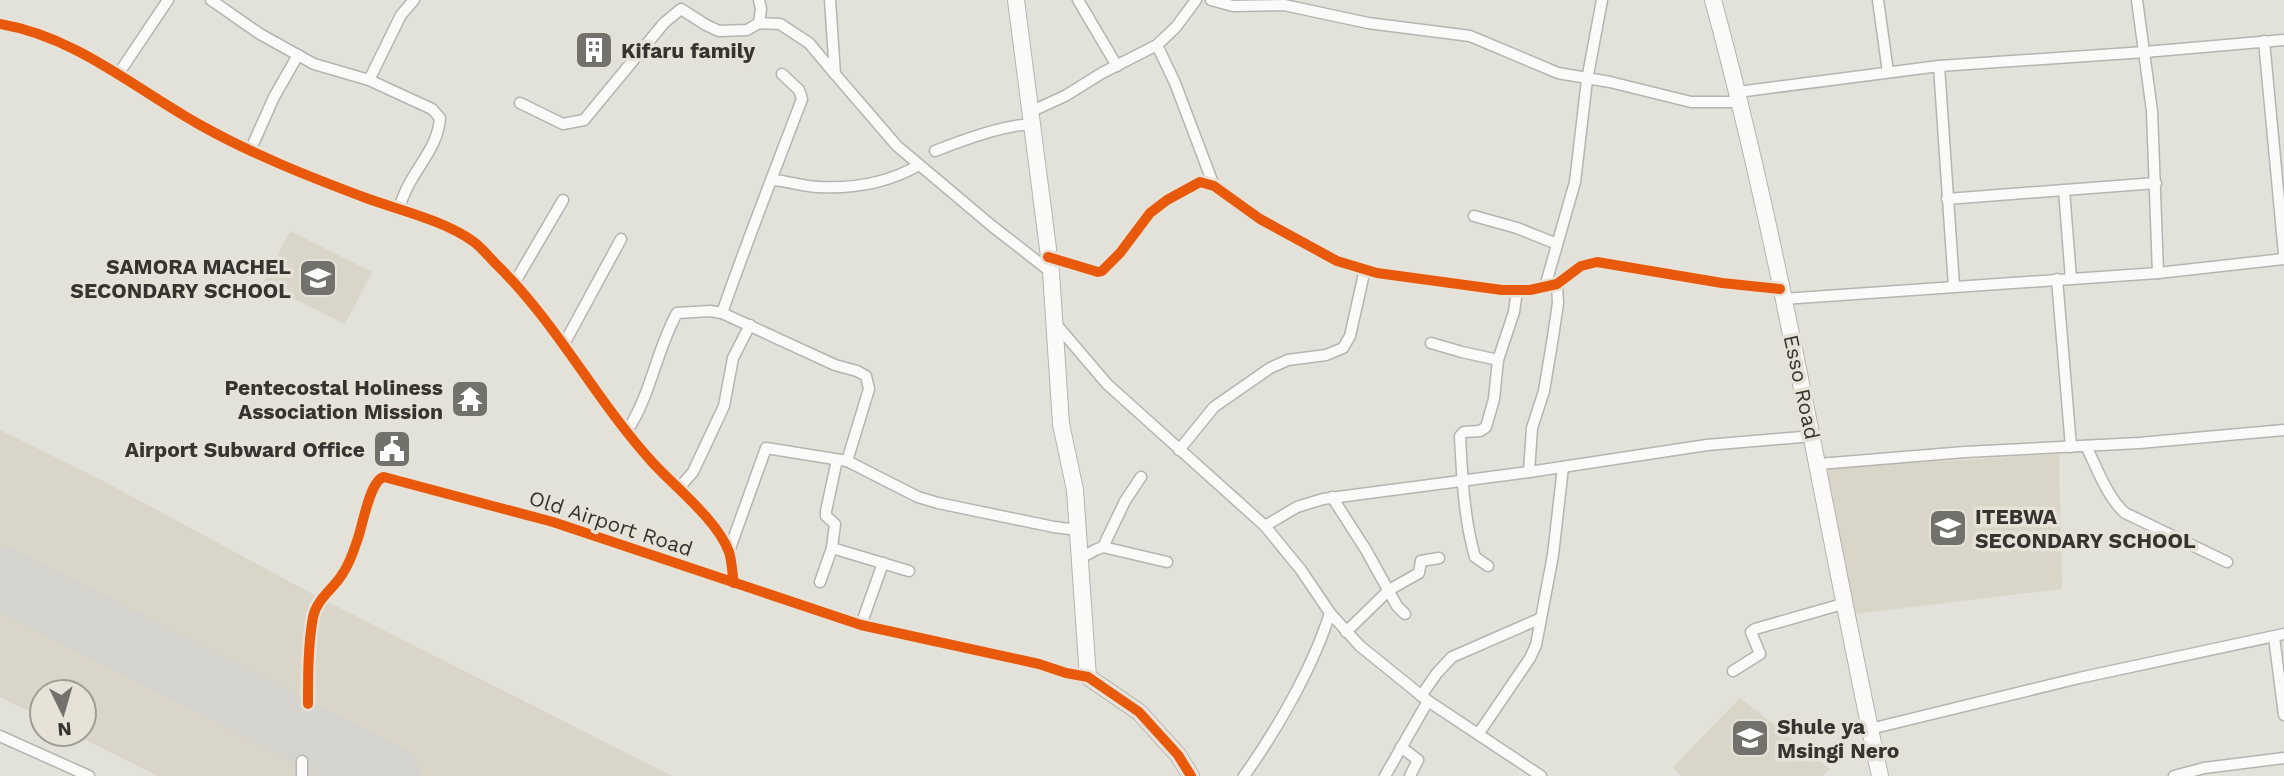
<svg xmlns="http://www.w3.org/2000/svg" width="2284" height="776" viewBox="0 0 2284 776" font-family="'Work Sans',sans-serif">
<rect width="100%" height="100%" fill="#e2e1da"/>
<!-- built -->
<g fill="#d9d5c8">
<path d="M290 231 372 272 345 324 263 283Z"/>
<path d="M0 430 105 482 320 598 672 776H158L74 734H84V692H42V718L0 697Z"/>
<path d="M2059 454 2062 589 1854 614 1825 468Z"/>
<path d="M1740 698 1830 769 1822 776H1681L1673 767Z"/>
</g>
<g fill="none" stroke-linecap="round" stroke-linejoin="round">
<!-- runway -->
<path stroke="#d4d3ce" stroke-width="63" d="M0 577 389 776"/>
<defs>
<g id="street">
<path d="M211 0 260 34 314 64 369 80 432 109 440 118C438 143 424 158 412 179 406 188 402 199 398 210"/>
<path d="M830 0 835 74 897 146 992 226 1051 272"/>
<path d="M1078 0 1117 66"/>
<path d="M1211 0 1233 6 1284 5 1368 23 1470 36 1558 73 1610 82 1691 102H1741"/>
<path d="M1878 0 1888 72"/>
<path d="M2137 0 2152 111 2158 273"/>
<path d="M759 23 761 9 759 0"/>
<path d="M0 24C77 37 135 89 202 126 254 155 310 177 366 198 399 210 446 221 474 242 482 248 489 257 496 264 557 323 596 401 653 463 676 488 717 520 729 552 732 561 732 573 734 583"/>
<path d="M2264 41 2284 254"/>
<path d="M1157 45 1175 83 1214 186"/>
<path d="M1939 66 1954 286"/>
<path d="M119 73 168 0"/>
<path d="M369 80 401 15 414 0"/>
<path d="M1738 92 1939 66 2145 52 2284 40"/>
<path d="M520 103 563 124 584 120 664 23 681 9 706 25 719 31 747 30 759 23 780 24 809 43 835 74"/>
<path d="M1030 112 1065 96 1102 73 1157 45 1176 27 1196 0"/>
<path d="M250 151 274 97 298 55"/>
<path d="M935 151C958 142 1008 123 1031 125"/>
<path d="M773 180C787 181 802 186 817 187 853 189 888 183 919 165"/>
<path d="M2064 190 2071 279"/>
<path d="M1947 199 2156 183"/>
<path d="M1474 216 1517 228 1557 244"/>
<path d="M1048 257 1098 272 1102 271 1120 253 1150 213 1167 200 1200 182 1214 186 1260 219 1337 261 1377 273 1502 290H1530L1557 284 1581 266 1597 262 1722 283 1780 289"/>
<path d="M2057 279 2071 447"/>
<path d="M515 282 563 200"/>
<path d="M1545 287 1575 182 1587 80 1602 0"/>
<path d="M1783 299 2158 273 2284 259"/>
<path d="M722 313C747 241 775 170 802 99L799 90 782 74"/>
<path d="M1055 323 1107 384 1265 526 1301 570 1330 613 1360 646 1428 701 1541 776"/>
<path d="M1431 343 1462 352 1498 360"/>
<path d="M564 344 621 239"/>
<path d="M627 431C651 395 656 351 677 313L710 311 722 313 835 365 857 371 866 376 869 389 847 461 918 497 938 503 1054 527 1078 530"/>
<path d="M2086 446C2097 468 2107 497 2125 513L2227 562"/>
<path d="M1179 450 1214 407 1270 368 1288 360 1326 355 1343 348 1350 336 1365 269"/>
<path d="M1819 464 1965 452 2139 443 2284 430"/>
<path d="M1529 472 1532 428 1544 391 1553 337 1558 303 1557 284"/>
<path d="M679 488 693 472 724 406 733 358 750 325"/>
<path d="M1332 497 1366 550 1397 606 1405 614"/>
<path d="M1265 526 1297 507 1323 499 1529 472 1707 445 1813 436"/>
<path d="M1103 547 1125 501 1141 477"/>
<path d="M832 548 909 571"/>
<path d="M729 551 766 448 847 461"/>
<path d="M1081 558 1095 550 1103 547 1167 562"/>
<path d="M1488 566 1475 557C1464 519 1462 476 1460 436L1464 432 1480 431 1486 427 1494 399 1498 360 1514 312 1517 290"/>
<path d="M820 582 832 548 835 524 826 516V511L837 460"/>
<path d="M861 625 883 563"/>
<path d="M1346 632 1389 590 1419 573 1421 561 1439 558"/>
<path d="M2274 637 2284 715"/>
<path d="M1733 671 1760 654 1751 632 1755 629 1846 603"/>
<path d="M1421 696 1437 673 1452 657 1539 619"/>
<path d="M308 704C308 675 308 645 313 617 317 598 334 589 343 573 350 563 354 550 358 538 363 524 370 480 384 477L553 522 861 625 1039 664 1066 673 1088 677"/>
<path d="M1870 729 2079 678 2284 634"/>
<path d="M1479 733 1530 658 1536 645 1553 555 1563 467"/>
<path d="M0 736 89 776"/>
<path d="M1401 747 1418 760 1410 776"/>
<path d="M302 761V776"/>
<path d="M1244 776C1277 730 1313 667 1330 613"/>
<path d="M1385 776 1428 701"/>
<path d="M2174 776 2204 768 2284 758"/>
</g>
<g id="secondary">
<path d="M1016 0 1051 272 1061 424 1075 490 1088 677 1139 712 1178 755 1191 776"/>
<path d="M1713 0C1783 256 1824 517 1880 776"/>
</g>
</defs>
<!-- street casing -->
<use href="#street" stroke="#b5b4b0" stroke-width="13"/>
<!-- secondary casing -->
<use href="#secondary" stroke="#b5b4b0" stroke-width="18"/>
<!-- street -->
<use href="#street" stroke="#fbfaf9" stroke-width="10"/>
<!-- secondary -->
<use href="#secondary" stroke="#fbfaf9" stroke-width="16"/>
<defs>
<g id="cycleway">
<path d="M0 24C77 37 135 89 202 126 254 155 310 177 366 198 399 210 446 221 474 242 482 248 489 257 496 264 557 323 596 401 653 463 676 488 717 520 729 552 732 561 732 573 734 583"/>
<path d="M1048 257 1098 272 1102 271 1120 253 1150 213 1167 200 1200 182 1214 186 1260 219 1337 261 1377 273 1502 290H1530L1557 284 1581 266 1597 262 1722 283 1780 289"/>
<path d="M308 704C308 675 308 645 313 617 317 598 334 589 343 573 350 563 354 550 358 538 363 524 370 480 384 477L553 522 861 625 1039 664 1066 673 1088 677 1139 712 1178 755 1191 776"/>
</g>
</defs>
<!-- cycleway casing -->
<use href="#cycleway" stroke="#e6e2d7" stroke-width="15"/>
<!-- cycleway -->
<use href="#cycleway" stroke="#e8590c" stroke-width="10"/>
</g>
<!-- icons -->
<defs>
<symbol id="building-square" viewBox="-11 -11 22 22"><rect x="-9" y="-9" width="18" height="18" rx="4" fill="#72716c" stroke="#e6e2d7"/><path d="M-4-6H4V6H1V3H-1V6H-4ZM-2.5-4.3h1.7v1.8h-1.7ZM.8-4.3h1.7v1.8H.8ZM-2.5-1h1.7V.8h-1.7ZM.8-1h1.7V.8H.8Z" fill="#fff"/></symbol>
<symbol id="school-square" viewBox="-11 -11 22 22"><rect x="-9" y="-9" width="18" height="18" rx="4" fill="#72716c" stroke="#e6e2d7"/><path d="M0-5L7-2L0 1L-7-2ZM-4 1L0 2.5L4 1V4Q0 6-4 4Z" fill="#fff"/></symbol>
<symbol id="temple-square" viewBox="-11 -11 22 22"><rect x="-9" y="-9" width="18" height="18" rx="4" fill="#72716c" stroke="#e6e2d7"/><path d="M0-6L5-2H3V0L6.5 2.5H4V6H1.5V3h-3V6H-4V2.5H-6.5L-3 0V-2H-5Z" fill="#fff"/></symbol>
<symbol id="civic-square" viewBox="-11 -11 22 22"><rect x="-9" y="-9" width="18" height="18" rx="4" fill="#72716c" stroke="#e6e2d7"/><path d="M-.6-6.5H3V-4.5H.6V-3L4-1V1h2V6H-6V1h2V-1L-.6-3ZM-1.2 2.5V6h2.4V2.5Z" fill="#fff"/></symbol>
</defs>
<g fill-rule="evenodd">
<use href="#building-square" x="572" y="28" width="44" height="44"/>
<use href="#school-square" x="296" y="256" width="44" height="44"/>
<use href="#temple-square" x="448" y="377" width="44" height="44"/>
<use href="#civic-square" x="370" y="427" width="44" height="44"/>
<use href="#school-square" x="1926" y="506" width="44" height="44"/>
<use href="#school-square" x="1728" y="716" width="44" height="44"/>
</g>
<g text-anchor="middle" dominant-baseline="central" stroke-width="7" stroke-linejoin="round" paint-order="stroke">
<!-- poi labels -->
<g font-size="21" font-weight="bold" fill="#353430" stroke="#e6e2d7" text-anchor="start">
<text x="621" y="50">Kifaru family</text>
<text x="291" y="266" text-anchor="end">SAMORA MACHEL<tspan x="291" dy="24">SECONDARY SCHOOL</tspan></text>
<text x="443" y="387" text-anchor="end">Pentecostal Holiness<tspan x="443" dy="24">Association Mission</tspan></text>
<text x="365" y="449" text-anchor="end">Airport Subward Office</text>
<text x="1975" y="516">ITEBWA<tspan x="1975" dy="24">SECONDARY SCHOOL</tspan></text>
<text x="1777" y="726">Shule ya<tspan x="1777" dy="24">Msingi Nero</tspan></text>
</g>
<!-- street labels -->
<g font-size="21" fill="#353430" stroke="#e6e2d7">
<text transform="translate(1802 387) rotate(78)">Esso Road</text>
<text transform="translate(611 523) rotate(18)">Old Airport Road</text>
</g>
</g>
<!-- north arrow -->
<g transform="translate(63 713) rotate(175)"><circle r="33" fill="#e6e2d7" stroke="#9f9c94" stroke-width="2"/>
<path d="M0-5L12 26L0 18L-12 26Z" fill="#72716c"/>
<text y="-10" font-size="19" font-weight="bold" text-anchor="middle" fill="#353430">N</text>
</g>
</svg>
